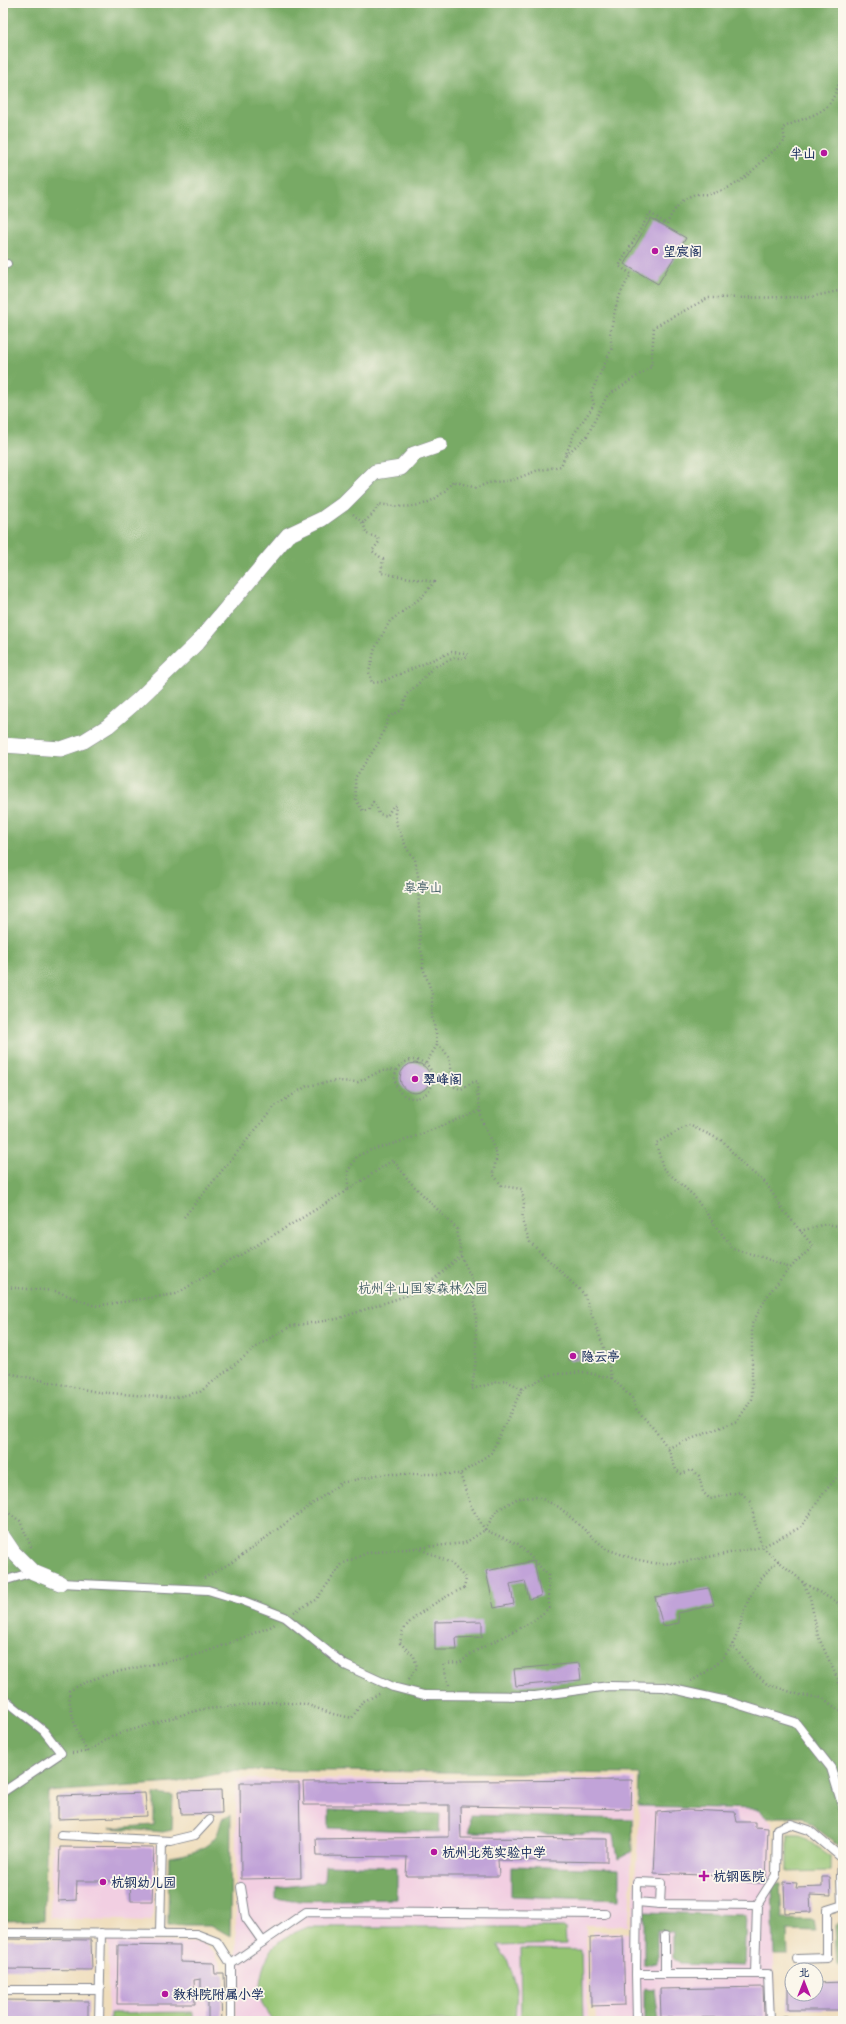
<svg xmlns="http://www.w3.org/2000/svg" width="846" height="2024" viewBox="0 0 846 2024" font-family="'Comic Neue','LXGW WenKai TC',sans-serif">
<rect width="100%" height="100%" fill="#fbf7ec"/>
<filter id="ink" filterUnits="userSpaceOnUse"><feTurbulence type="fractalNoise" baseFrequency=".025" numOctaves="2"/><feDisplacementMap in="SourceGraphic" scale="8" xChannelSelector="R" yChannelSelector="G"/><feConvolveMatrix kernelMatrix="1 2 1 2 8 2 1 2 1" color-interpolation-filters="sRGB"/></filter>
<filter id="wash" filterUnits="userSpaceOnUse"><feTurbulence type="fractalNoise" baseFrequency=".012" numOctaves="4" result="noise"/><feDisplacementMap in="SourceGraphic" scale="16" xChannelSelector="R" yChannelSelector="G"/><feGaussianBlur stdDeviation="0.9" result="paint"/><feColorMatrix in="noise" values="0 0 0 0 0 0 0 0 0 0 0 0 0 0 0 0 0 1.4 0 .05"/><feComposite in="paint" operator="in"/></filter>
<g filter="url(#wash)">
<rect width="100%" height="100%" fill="#efddbb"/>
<!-- built -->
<g fill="#f2cfe2">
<path d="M635 1778 629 1926 586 1925 588 2021H236V1779Z"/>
<path d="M638 1806 758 1809 772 1822 775 2021H596L592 1931 631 1933 640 1815Z"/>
<path d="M53 1843 157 1846 152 1921 50 1918Z"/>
<path d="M108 1940 202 1943 214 1952 222 1967V2021H108Z"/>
</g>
<!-- green -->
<g fill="#95c473" stroke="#587a68">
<path d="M787 1835H800L831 1857V1871L787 1872Z"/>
<path d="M308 1927H565L566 1944 497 1946 507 1959 517 1988 515 2021H273C269 2015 264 2009 262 2003 256 1987 263 1960 274 1947 283 1937 296 1932 308 1927Z"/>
<path d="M520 1949 581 1950 583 2021H521Z"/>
<path d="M193 2012V2021H110V2013Z"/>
</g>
<!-- forest -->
<g fill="#78aa65" stroke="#4a6c62">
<path d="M3 3H843V1849L802 1817H767L758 1809 638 1806 639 1774 237 1770 173 1783 48 1792 44 1920 3 1921Z"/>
<path d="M154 1794 173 1796 172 1830 163 1832 110 1828 154 1825Z"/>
<path d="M329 1810 440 1814 439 1832 329 1828Z"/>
<path d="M231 1815 230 1936 211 1925H168L169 1857C186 1854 204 1852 215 1837 219 1833 220 1824 222 1819Z"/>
<path d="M470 1815 632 1819 633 1851 618 1859 614 1834 469 1832Z"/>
<path d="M325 1865 397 1867V1899L292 1901 276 1898V1888L324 1882Z"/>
<path d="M511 1866 619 1869V1900L511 1896Z"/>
<path d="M772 1884H780L782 1919 814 1920 816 1932 787 1931 788 1955H774Z"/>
<path d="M644 1912 746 1915 744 1966 680 1964 673 1958V1932L657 1930V1963L644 1965Z"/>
<path d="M843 1916V1968L837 1965 835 1925Z"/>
<path d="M644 1988 655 1989 659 2021H644Z"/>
</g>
<g id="blocks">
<!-- building -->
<g fill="#c1a3d8">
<path d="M651 218 686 238 658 284 624 264Z"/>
<circle cx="415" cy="1078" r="15"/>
<rect x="569" y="1352" width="9" height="8"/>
<path d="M534 1561 541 1596 529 1599 525 1581 510 1584 514 1604 494 1608 486 1571Z"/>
<path d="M709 1588 714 1605 678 1613 679 1623 663 1626 655 1597Z"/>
<path d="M482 1621V1637L456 1638 457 1650H435V1622Z"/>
<path d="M579 1663 581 1680 516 1686 514 1669Z"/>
<path d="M632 1780 631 1809 460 1806 461 1838 607 1839V1862L498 1860 499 1876H406L407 1857 317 1856 316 1839 449 1837V1805H304L303 1782Z"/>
<path d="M240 1783H299L301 1878 241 1879Z"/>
<path d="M221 1790 222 1813 181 1814 179 1791Z"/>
<path d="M145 1793 147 1816 58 1819V1796Z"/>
<path d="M687 1810 735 1812 737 1822H755V1827L768 1828 766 1883H747V1877L654 1873 657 1812Z"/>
<path d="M60 1847 154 1848 152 1901H131L130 1881H77L76 1900 58 1901Z"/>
<path d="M822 1877H830L831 1896 810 1895 811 1912 785 1913 784 1882 797 1883 796 1888 822 1887Z"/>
<path d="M623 1936 625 2005 591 2006 590 1938Z"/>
<path d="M3 1939 91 1940 92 1970 3 1969Z"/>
<path d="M118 1945 180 1946V1962L214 1963 215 1974H224L225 1999H221L222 2021H208V1999H201V1979L194 1980 195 2004H117Z"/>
<path d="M843 1982V2010H788V1983H792V1994H816V1983Z"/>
<path d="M763 1987 764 2017 661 2018 660 1989Z"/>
<path d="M3 2000 88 2001V2021H3Z"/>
</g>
</g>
</g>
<g filter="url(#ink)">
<use href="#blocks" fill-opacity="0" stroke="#85868c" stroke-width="1"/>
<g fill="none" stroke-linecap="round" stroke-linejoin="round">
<defs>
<g id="service">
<path d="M3 265 7 264"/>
<path d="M3 1581 33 1572"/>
<path d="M60 1583 208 1590 241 1600 285 1617 345 1665 393 1687 424 1695 535 1696 609 1686 664 1687 727 1701 795 1722 831 1768 843 1808"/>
<path d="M3 1698 44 1731 61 1753 3 1792"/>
<path d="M61 1835 170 1841 195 1835 209 1820"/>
<path d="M241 1887 246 1918 263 1942"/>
<path d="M637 1902 660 1904"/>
<path d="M757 1905 776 1875 777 1829 791 1824 809 1830 842 1858 841 1877"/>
<path d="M842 1905 841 1877H843"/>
<path d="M3 1933 196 1934 217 1942 231 1964V2021"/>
<path d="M160 1933 162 1841"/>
<path d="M665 1936V1974"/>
<path d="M797 1959 827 1958V1910L843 1905"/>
<path d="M231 1964 306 1912 605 1914"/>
<path d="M636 1974 637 2021"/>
<path d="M755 1974 757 1905 660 1904 661 1883 637 1882 636 1974H768L770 2021"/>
<path d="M3 1990H99"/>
<path d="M785 2020V2021"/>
<path d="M99 2021 101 1933"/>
</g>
<g id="minor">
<path d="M3 745 61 749 84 741 108 726 138 700 197 643 288 535 322 519 343 504 375 472 401 468 414 454 440 445"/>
<path d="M3 1537 13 1552 33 1572 60 1583"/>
</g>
</defs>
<!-- service casing -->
<use href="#service" stroke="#85868c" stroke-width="10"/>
<!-- minor casing -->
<use href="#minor" stroke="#85868c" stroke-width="16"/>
<!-- path -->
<g stroke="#85868c" stroke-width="2.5" stroke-dasharray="1 3" stroke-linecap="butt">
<path d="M566 455 587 436 607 396 651 367 654 327 708 298 810 297 843 290"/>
<path d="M353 514 363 523 373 514 379 504C409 509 433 509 453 481L476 488 488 483 513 480 536 471 561 466 574 434 594 405 591 393 612 348 610 334 616 306 621 292 631 274 619 266 650 213 667 224C671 213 681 199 693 195 697 193 703 195 708 194 717 193 729 188 737 183 755 171 768 154 785 141L783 128C795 121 809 118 821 111 837 102 842 74 843 57"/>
<path d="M363 523 367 534 378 538 379 542 372 551 383 559 381 573 434 582 423 596 390 621 375 648 369 672 372 683 381 682 451 652 465 653 468 655 465 658H454L432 668 421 681 407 694 402 710 389 717 379 742 355 778 356 800 363 811 369 809 373 802 376 804 379 814 387 816 393 806H396L395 813 397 825 407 849 415 859 418 876 420 947 423 958V968L432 993V1017L436 1033 437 1045C450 1053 453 1065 450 1080L455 1087 461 1089 475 1081 478 1082 477 1092 482 1121 497 1155 493 1174 502 1186 522 1189 524 1204 522 1221 530 1242 584 1294 606 1353 612 1378 632 1398 636 1409 654 1429 668 1448 676 1470 682 1474 691 1470 699 1476 703 1492 710 1499 740 1492 751 1502 754 1519 762 1547 802 1581 810 1597 818 1636 839 1682 843 1685"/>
<circle cx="414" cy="1079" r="19"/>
<path d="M426 1063 437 1045"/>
<path d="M348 1190 393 1160 410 1182 457 1229 461 1256 473 1281 476 1315V1358L472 1389 505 1380 522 1389"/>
<path d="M184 1217 275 1106 307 1086 336 1081 358 1082 381 1071 396 1070"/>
<path d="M800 1231 826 1224 843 1227"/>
<path d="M3 1287 56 1291 95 1306 176 1294 348 1190V1171L357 1156 371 1150 406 1140 480 1111"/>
<path d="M582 1352 606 1353"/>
<path d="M3 1372 97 1392 172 1398 200 1392 259 1345 291 1326 337 1319 420 1291 461 1256"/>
<path d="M668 1448 737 1421 752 1399V1324L769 1293 790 1268 813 1246 783 1210 766 1183 743 1165 723 1141 689 1125 656 1143 663 1168 693 1195 733 1249 762 1257 790 1268"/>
<path d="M3 1509 20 1521 32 1549"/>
<path d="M204 1578 234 1561 341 1483 381 1474H460L491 1453 522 1389 549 1375 583 1372 612 1378"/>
<path d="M802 1582 843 1606"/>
<path d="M294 1612 316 1600 342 1564 367 1553 465 1543 485 1530 496 1511 518 1498 538 1497 559 1507 606 1549 635 1559 658 1564 682 1562 762 1547 801 1527 822 1495 843 1470"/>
<path d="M732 1644 754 1673 767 1684 800 1695 823 1698 837 1709 843 1711"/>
<path d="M409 1679 417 1667 414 1656 400 1643C401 1640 401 1634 403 1631 411 1615 448 1595 464 1588L466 1579 451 1563 420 1549"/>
<path d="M691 1681C703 1675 716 1666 725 1655 739 1640 741 1617 749 1599 757 1583 766 1571 779 1560"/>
<path d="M449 1685 443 1664 460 1663 472 1653 535 1620 549 1608 548 1575 518 1544 485 1530 471 1506 460 1474"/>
<path d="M87 1752C76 1730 70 1715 69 1691 107 1668 153 1667 195 1655 220 1648 245 1636 270 1627L275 1624"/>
<path d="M72 1753 87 1752 112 1736 198 1710 273 1702 305 1704 333 1714 352 1718 362 1702 381 1693"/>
</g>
<!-- service -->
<use href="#service" stroke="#fff" stroke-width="8"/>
<!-- minor -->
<use href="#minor" stroke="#fff" stroke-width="15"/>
</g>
</g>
<!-- markers -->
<g fill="#b5179e" stroke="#fbf7ec" stroke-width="1.5">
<circle cx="824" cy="153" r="4"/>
<circle cx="655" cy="251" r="4"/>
<circle cx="415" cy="1079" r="4"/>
<circle cx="573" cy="1356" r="4"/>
<circle cx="434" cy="1852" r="4"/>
<path d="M702 1870h4v4h4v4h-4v4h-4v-4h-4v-4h4z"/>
<circle cx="103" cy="1882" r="4"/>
<circle cx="165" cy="1994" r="4"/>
</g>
<g text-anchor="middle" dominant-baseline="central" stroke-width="3.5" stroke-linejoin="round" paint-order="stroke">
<!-- poi labels -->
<g font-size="13" font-weight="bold" fill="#1b2f5e" stroke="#fbf7ec" text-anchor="start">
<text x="816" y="153" text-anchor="end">半山</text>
<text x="663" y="251">望宸阁</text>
<text x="423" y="1079">翠峰阁</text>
<text x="581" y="1356">隐云亭</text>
<text x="442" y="1852">杭州北苑实验中学</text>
<text x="713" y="1876">杭钢医院</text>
<text x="111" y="1882">杭钢幼儿园</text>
<text x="173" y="1994">教科院附属小学</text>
</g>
<!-- park labels -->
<g font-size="13" fill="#405c64" stroke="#fbf7ec">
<text x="423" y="887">皋亭山</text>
<text x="423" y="1288">杭州半山国家森林公园</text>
</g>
</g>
<!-- margin -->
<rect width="846" height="2024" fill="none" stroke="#fbf7ec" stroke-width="16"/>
<!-- north arrow -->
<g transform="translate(804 1982)"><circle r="19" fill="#fbf7ec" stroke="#a1a7b3"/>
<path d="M0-3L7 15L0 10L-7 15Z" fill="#b5179e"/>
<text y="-6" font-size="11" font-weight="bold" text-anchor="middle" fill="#1b2f5e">北</text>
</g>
</svg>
